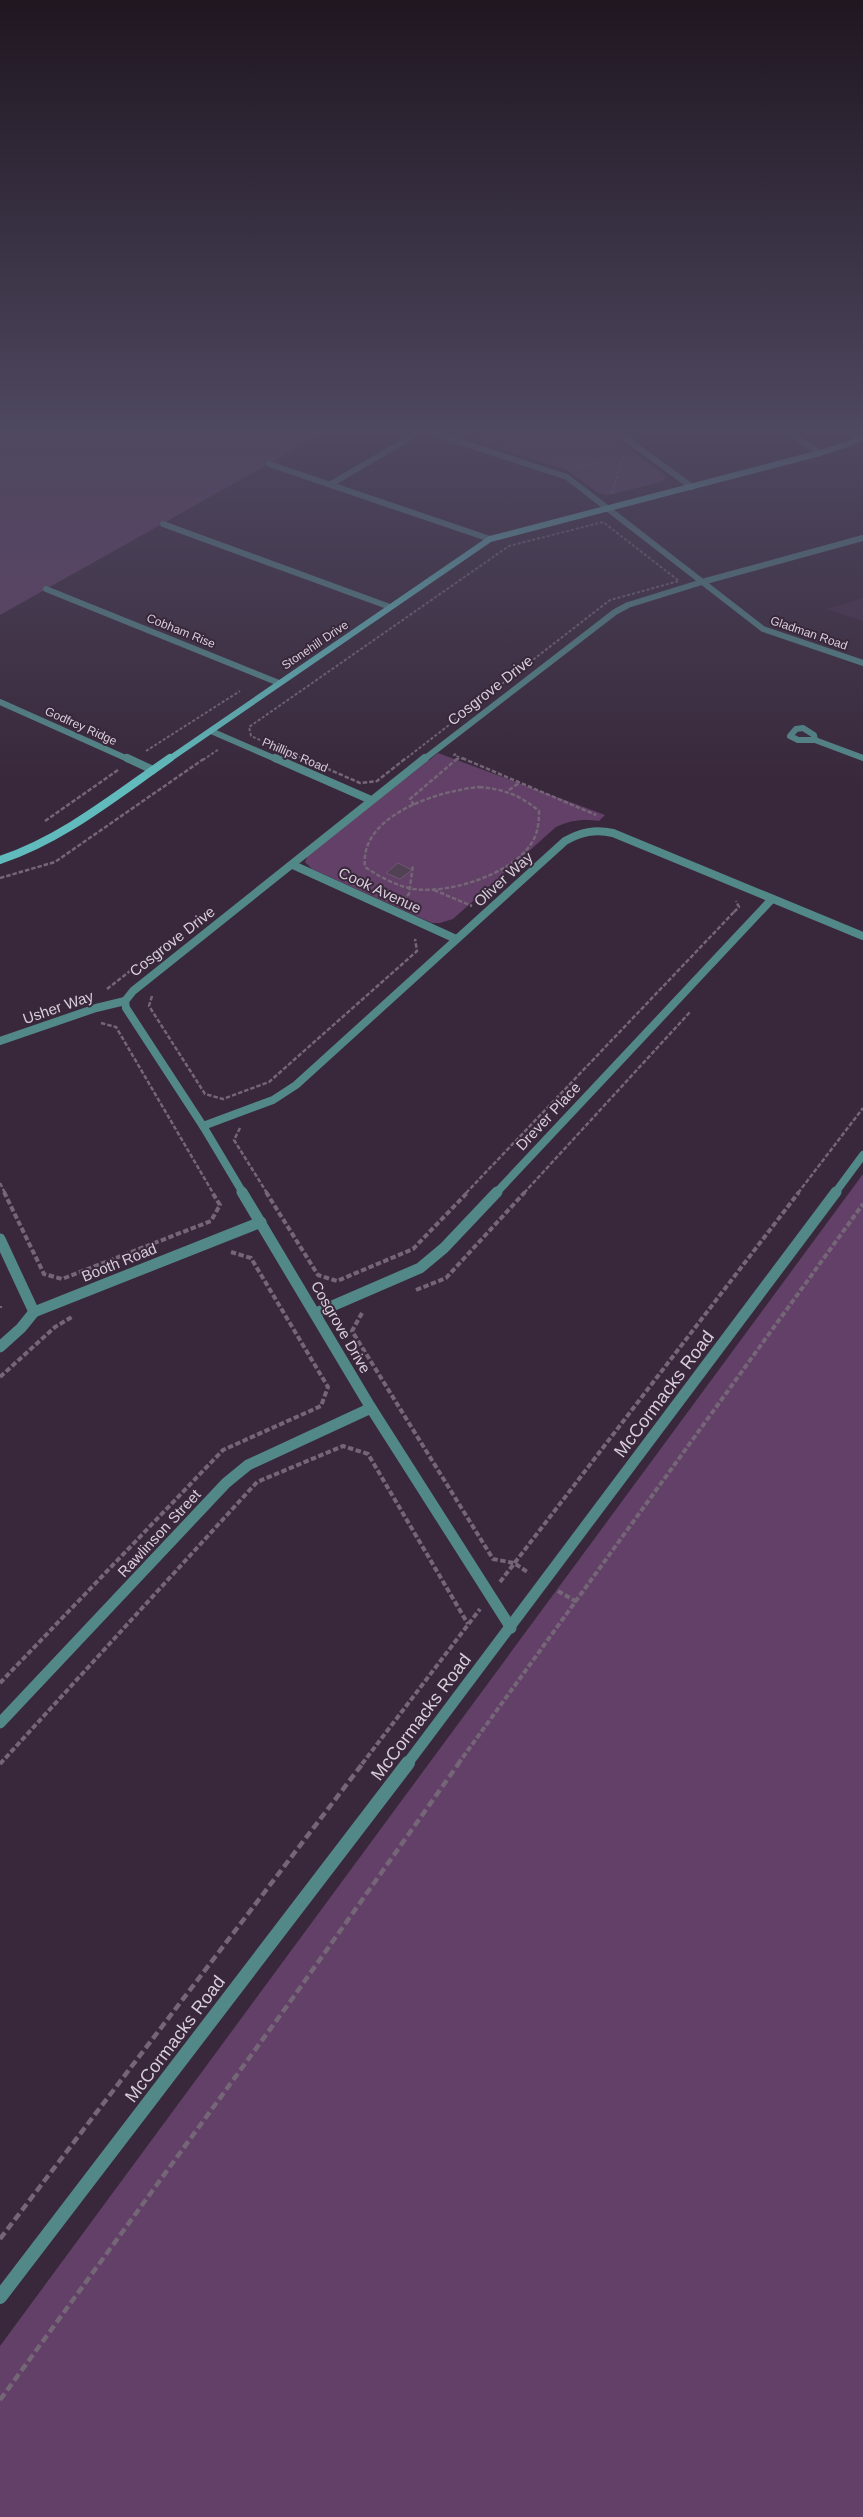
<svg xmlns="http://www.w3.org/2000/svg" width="863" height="2517" viewBox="0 0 863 2517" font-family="Arial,sans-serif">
<rect width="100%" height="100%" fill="#39283b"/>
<!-- built -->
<path fill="#452f48" d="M863 598V621L826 609Z"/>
<!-- green -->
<g fill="#624067">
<path d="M0 430H329L0 615Z"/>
<path d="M491 430H603L666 476 664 481 609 495 598 493 567 470 479 442 477 439Z"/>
<path d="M438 753 605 815 599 821C582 819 572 820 556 827L453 919 440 923H432L312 869 305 862 308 855Z"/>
<path d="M863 1174V2517H0V2346Z"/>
</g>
<!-- building -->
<path fill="#524054" stroke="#6d5a6f" d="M398 863 412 870 400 879 386 873Z"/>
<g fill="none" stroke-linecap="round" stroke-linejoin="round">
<!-- path-far3 -->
<g stroke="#756677" stroke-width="2" stroke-dasharray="3 2" stroke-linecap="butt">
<path d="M593 430 601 437"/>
<path d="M576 466 595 464"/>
<path d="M612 493 624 454"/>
<path d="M146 751 240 691"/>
<path d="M456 754 454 755 465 760"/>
<path d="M203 760 219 749"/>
<path d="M306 760 251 736 249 727 509 546 603 522 679 581 610 600 404 760"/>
<path d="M457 760 459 758"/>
</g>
<!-- path-far2 -->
<g stroke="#756677" stroke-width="2.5" stroke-dasharray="4.5 2" stroke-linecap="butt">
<path d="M303 758 360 783 377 781 406 758"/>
<path d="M462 758 596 815"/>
<path d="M479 787C503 789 520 795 539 811 539 822 538 834 531 844 510 875 449 894 414 889 396 886 380 877 365 867 359 815 438 791 479 787Z"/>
<path d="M509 790 519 783"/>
<path d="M414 805 410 799 458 758"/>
<path d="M45 821 118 770"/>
<path d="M0 878 55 862 205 758"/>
<path d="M434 890 472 906"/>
<path d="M402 900 409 894 413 865"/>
<path d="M734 912 739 907 736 901"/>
<path d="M107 989 130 971"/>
<path d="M152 996 149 1006 205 1094 223 1099 269 1082 417 951 415 939"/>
<path d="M101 1023 116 1027 213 1193"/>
<path d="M240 1128 234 1140 267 1193"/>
<path d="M0 1183 5 1193"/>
<path d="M466 1193 734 912"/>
<path d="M524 1193 690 1012"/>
<path d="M798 1193 863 1108"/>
</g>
<!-- path-far1 -->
<g stroke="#756677" stroke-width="4" stroke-dasharray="5.5 2.5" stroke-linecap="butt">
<path d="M4 1192 44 1274 62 1279 211 1221 220 1205 212 1192"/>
<path d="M266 1192 318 1275 337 1281 413 1249 468 1192"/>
<path d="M416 1290 446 1278 525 1192"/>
<path d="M0 1306V1308"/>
<path d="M362 1313 352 1331 493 1559 514 1563 529 1573"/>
<path d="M0 1377 55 1327 72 1317"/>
<path d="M500 1582 799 1192"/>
<path d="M558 1591 577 1602"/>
<path d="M0 1683 223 1450 321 1406 328 1387 251 1258 231 1252"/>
<path d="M0 1764 257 1482 343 1446 368 1454 468 1624"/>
<path d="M362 1764 480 1609"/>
<path d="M458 1764 863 1204"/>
</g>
<!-- path -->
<g stroke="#756677" stroke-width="4.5" stroke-dasharray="8 4" stroke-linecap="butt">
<path d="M0 2239 363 1763"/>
<path d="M0 2400 287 2006 459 1763"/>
</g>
<!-- lane -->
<g stroke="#538889" stroke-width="6">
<path d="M803 728 814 735 815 740H798L790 736 796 729Z"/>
<path d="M815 740 863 758"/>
</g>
<!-- street-far3 -->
<g stroke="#538889" stroke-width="6">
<path d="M424 430 567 477 763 629 863 663"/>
<path d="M614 430 692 487"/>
<path d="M785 430 820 453"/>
<path d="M269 464 490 539"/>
<path d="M331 484 423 430"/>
<path d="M163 524 390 607"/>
<path d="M46 589 279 683"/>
<path d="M0 702 130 760"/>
<path d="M211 731 278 760"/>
<path d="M423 760 615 612 628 605 702 582 863 538"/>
</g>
<!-- street-far2 -->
<g stroke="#538889" stroke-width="8">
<path d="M127 758 153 770"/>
<path d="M275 758 371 800"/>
<path d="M293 865 456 939"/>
<path d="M0 1041 96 1008 125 1001"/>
<path d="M203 1126 273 1100 296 1085 565 841C581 832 595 829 613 833L863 936"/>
<path d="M243 1193 203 1126 126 1008 125 1001 133 991 425 758"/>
<path d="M496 1193 772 899"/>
<path d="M835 1193 863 1155"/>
</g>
<!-- street-far1 -->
<g stroke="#538889" stroke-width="11">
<path d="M242 1192 371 1408 511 1628"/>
<path d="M0 1239 34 1312"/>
<path d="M316 1313 420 1268 444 1248 497 1192"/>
<path d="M0 1347 21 1328 34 1312 261 1222"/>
<path d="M0 1723 226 1483 248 1465 371 1408"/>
<path d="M407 1764 836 1192"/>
</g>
<!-- street -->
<path stroke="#538889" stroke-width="14" d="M0 2297 408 1763"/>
<!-- secondary-far1 -->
<path stroke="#61bbbc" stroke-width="6" d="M168 760 490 539 820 453 851 443 863 436"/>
<!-- secondary -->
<path stroke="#61bbbc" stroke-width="8" d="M0 860C63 839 115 796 170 758"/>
</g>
<!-- sky -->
<linearGradient id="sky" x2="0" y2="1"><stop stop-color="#1f1620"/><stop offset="0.55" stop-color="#4e4860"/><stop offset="1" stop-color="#4e4860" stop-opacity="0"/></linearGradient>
<rect width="863" height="783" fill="url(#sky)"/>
<g text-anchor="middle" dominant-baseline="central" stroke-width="4" stroke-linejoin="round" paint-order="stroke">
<!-- far-street labels -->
<g font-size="12" fill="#d8cdda" stroke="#39283b">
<text transform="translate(181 631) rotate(22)">Cobham Rise</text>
<text transform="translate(809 633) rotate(19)">Gladman Road</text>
<text transform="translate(315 645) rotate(-34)">Stonehill Drive</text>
<text transform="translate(81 726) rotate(24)">Godfrey Ridge</text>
<text transform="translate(295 755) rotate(23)">Phillips Road</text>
</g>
<!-- street labels -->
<g font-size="15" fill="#d8cdda" stroke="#39283b">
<text transform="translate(490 690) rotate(-38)">Cosgrove Drive</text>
<text transform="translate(503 879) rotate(-42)">Oliver Way</text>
<text transform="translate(380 890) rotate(25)">Cook Avenue</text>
<text transform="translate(172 941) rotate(-38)">Cosgrove Drive</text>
<text transform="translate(58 1007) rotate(-19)">Usher Way</text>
<text transform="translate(548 1116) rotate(-47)">Drever Place</text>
<text transform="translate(119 1262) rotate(-22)">Booth Road</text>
<text transform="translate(341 1327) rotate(60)">Cosgrove Drive</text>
<text transform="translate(159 1533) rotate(-47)">Rawlinson Street</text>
</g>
<!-- near-street labels -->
<g font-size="18" fill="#d8cdda" stroke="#39283b">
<text transform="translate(664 1394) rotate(-53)">McCormacks Road</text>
<text transform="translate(421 1717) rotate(-53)">McCormacks Road</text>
<text transform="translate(175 2039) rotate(-53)">McCormacks Road</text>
</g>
</g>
</svg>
